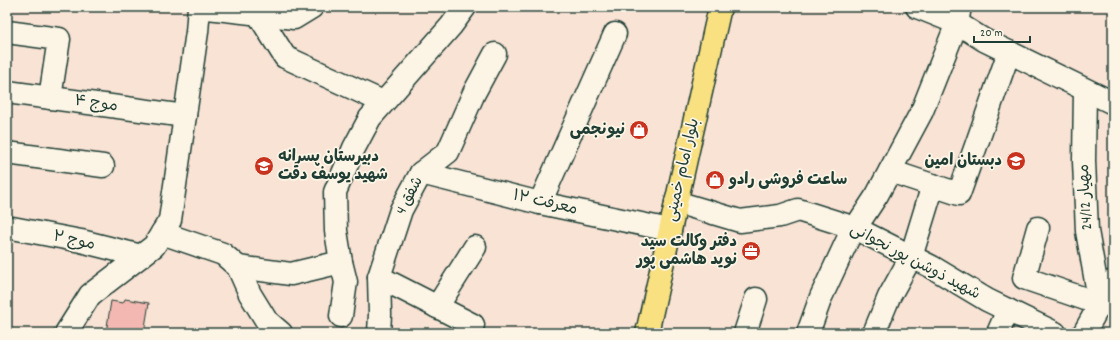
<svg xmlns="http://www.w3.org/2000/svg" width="1120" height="340" viewBox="0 0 1120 340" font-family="Dekko,'Playpen Sans Arabic',sans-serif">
<rect width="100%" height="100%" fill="#f9e3d5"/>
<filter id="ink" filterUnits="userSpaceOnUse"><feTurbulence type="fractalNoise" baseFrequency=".025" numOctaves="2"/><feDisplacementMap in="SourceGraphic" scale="8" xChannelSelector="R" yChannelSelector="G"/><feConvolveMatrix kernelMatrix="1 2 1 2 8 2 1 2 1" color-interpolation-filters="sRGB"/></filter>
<g filter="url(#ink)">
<!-- building -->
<path fill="#f3b8b1" stroke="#1f3d34" d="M125 299 149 303 144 333H106L111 301 123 303Z"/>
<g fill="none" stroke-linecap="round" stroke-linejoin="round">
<defs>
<g id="street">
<path d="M258 14 285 57 383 102"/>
<path d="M7 32 59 39 50 98"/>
<path d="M7 92 185 116"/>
<path d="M7 153 103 166"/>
<path d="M890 171 959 194 1009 52"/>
<path d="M421 173 540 203 670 230"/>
<path d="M676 202 740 221 780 216 798 210 855 228 932 267 987 300 1055 333"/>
<path d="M540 203 615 34"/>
<path d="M7 227 81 241 141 256"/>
<path d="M1038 228 1024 278 1100 304 1087 231 1084 161 1085 90"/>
<path d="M162 233 223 254 238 267 250 294 266 320 281 333"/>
<path d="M238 267 291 274 341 262"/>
<path d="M379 277 473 325 469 333"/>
<path d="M437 307 475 247"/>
<path d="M341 316 346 282 341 262 336 231 335 192 354 148 370 118 451 26 465 7"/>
<path d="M66 333 90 295 154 246 170 220 197 32 199 7 294 18 312 7"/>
<path d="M379 333 380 314 379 277 401 210 421 173 448 152 474 93 495 54"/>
<path d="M745 333 756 299"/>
<path d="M808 333 821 297 848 239 877 195 922 111 957 23 960 7"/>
<path d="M874 333 889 297 911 257 933 185"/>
<path d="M998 333 1008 310"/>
</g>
<g id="secondary">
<path d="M917 7 957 23 984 40 1113 103"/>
<path d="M1084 333 1113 281"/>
</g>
<path id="primary" d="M647 333 720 7"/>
</defs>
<!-- street casing -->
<use href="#street" stroke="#1f3d34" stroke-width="25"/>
<!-- secondary casing -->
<use href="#secondary" stroke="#1f3d34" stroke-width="25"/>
<!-- primary casing -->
<use href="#primary" stroke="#1f3d34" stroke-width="25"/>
<!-- street -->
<use href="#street" stroke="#fcf5e5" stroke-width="22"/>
<!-- secondary -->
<use href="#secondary" stroke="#fcf5e5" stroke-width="22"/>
<!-- primary -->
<use href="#primary" stroke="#f9e181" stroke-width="22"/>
</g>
</g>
<!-- icons -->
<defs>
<symbol id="shop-disc" viewBox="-11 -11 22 22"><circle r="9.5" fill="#c8321e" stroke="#fcf5e5"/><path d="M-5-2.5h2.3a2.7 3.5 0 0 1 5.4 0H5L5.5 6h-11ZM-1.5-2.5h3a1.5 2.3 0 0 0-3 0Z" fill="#fff"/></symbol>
<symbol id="school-disc" viewBox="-11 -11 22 22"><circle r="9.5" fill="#c8321e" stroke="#fcf5e5"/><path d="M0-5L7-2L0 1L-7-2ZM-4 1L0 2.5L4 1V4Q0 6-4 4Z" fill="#fff"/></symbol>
<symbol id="office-disc" viewBox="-11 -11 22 22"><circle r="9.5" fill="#c8321e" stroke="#fcf5e5"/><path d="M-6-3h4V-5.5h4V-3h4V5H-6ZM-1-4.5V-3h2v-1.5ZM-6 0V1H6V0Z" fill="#fff"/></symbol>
</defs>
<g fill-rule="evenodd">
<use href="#shop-disc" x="628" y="119" width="22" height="22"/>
<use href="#school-disc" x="1005" y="150" width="22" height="22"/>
<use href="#school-disc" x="253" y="155" width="22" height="22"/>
<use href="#shop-disc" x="704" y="169" width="22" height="22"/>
<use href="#office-disc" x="740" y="240" width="22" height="22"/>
</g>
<g text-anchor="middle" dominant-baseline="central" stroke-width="3.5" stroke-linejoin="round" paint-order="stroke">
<!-- street labels -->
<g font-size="16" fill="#1f3d34" stroke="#fcf5e5">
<text transform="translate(96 104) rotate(8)">موج ۴</text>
<text transform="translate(683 170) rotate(-77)">بلوار امام خمینی</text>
<text transform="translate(410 196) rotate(-62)">شفق 4</text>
<text transform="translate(1086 197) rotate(-93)">مهیار 24/12</text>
<text transform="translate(545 203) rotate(13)">معرفت ۱۲</text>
<text transform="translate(74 241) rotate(12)">موج ۲</text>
<text transform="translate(915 262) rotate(28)">شهید ذوشن پور نجوانی</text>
</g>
<!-- poi labels -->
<g font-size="16" font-weight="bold" fill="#1f3d34" stroke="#fcf5e5" text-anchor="end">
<text x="625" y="130">نیونجمی</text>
<text x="278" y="157" text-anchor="start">دبیرستان پسرانه<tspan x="278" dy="18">شهید یوسف دقت</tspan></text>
<text x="1002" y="161">دبستان امین</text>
<text x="729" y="180" text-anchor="start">ساعت فروشی رادو</text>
<text x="737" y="242">دفتر وکالت سید<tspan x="737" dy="18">نوید هاشمی پور</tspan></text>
</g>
</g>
<!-- margin -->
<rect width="1120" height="340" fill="none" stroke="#fcf5e5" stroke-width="24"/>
<rect x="12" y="12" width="1096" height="316" fill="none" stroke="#1f3d34" stroke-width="1.5" filter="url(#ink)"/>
<!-- scale -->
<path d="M974 36v6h56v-6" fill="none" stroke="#1f3d34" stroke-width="2"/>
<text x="980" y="36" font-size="12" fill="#1f3d34" stroke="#fcf5e5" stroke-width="3" paint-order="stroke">20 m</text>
</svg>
